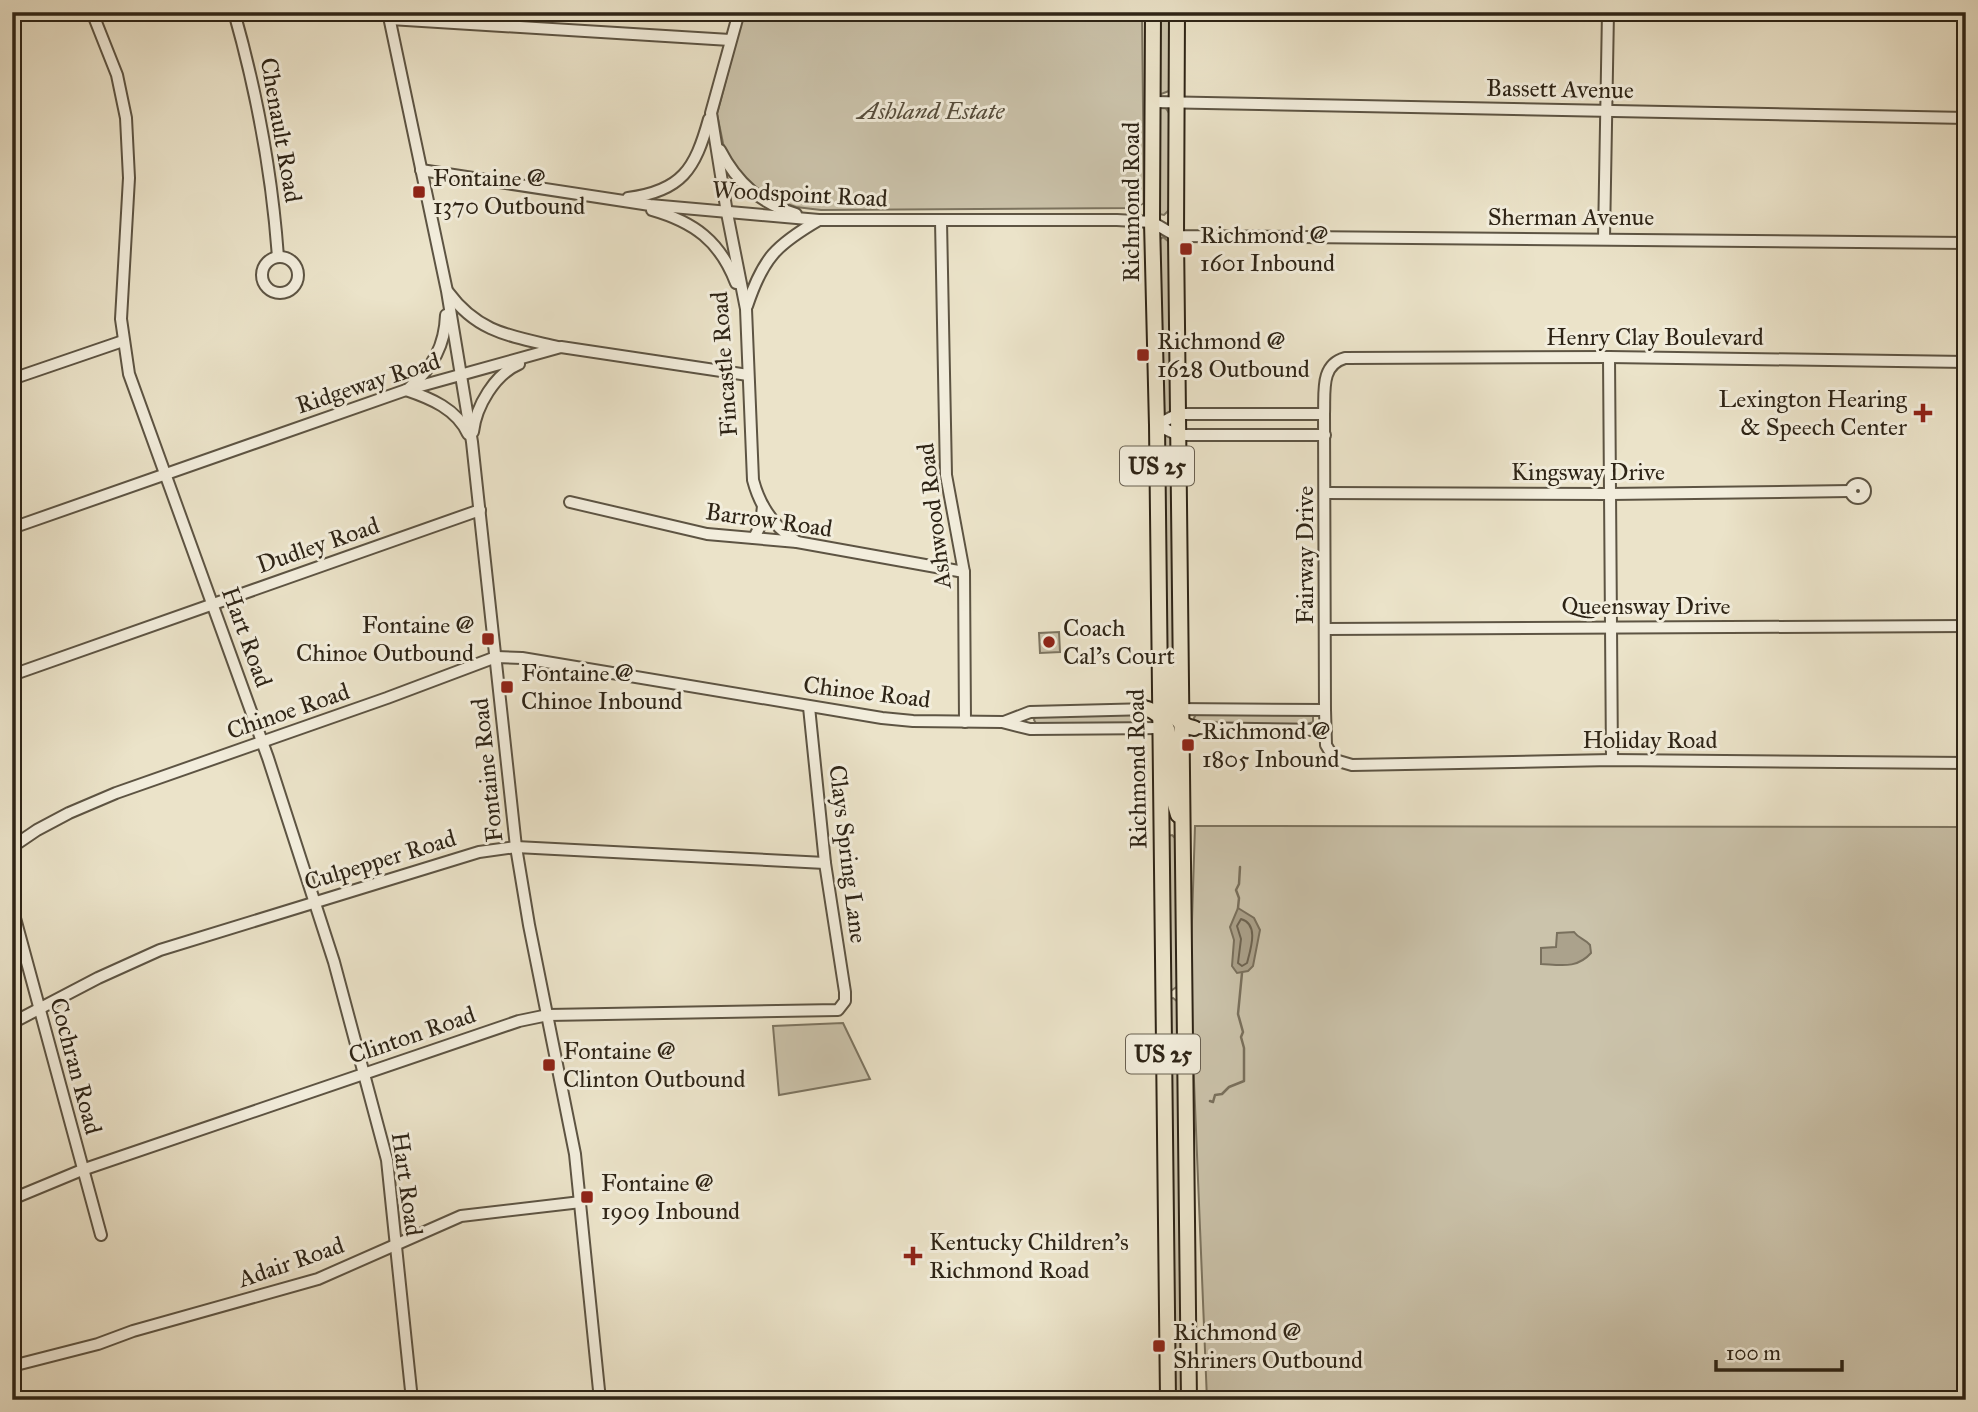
<svg xmlns="http://www.w3.org/2000/svg" width="1978" height="1412" viewBox="0 0 1978 1412" font-family="'IM FELL Great Primer',serif">
<rect width="100%" height="100%" fill="#ebe3c9"/>
<filter id="stains"><feTurbulence type="fractalNoise" baseFrequency=".00286" numOctaves="4"/><feColorMatrix values="0 0 0 0 .2 0 0 0 0 .09 0 0 0 0 .02 0 0 0 .5 -.17"/></filter>
<radialGradient id="worn" r=".72"><stop offset=".6" stop-color="#630" stop-opacity="0"/><stop offset="1" stop-color="#630" stop-opacity=".3"/></radialGradient>
<!-- green -->
<g fill="#cbc3ab" stroke="#7c7460" stroke-width="2">
<path d="M744 12H1142L1144 203 1135 208 821 210 796 207 767 197 744 178 724 148 717 114Z"/>
<path d="M1159 12H1171L1169 91 1161 94 1158 90Z"/>
<path d="M1160 107H1165L1169 113V210L1164 215 1159 214 1157 114Z"/>
<path d="M1163 237 1169 242 1171 414 1163 416 1158 241Z"/>
<path d="M1165 433 1172 439 1176 704 1162 623 1163 434Z"/>
<path d="M1059 632 1060 652 1040 653 1039 633Z"/>
<path d="M1140 713 1143 715V723L1037 725 1034 720 1035 717Z"/>
<path d="M1196 714 1313 715V722L1308 724 1197 725H1195L1194 718Z"/>
<path d="M1195 826 1966 827V1400H1207L1190 983Z"/>
<path d="M1172 835 1176 839 1178 986 1172 990 1170 989 1168 836Z"/>
<path d="M1173 998 1178 1002 1183 1400H1173L1169 999Z"/>
<path d="M843 1023 870 1079 779 1095 773 1026Z"/>
</g>
<!-- water -->
<g fill="#aba28c" stroke="#79705d" stroke-width="2">
<path d="M1238 908 1254 918 1260 930 1253 966 1248 971 1237 973 1232 966 1234 940 1230 927Z"/>
<path d="M1574 932C1579 939 1585 939 1590 945L1591 953C1577 969 1561 965 1541 964V948L1556 947 1557 933Z"/>
</g>
<g fill="none" stroke-linecap="round" stroke-linejoin="round">
<!-- shore -->
<path stroke="#6c6351" stroke-width="2" d="M1241 919C1259 924 1251 948 1247 963L1242 966 1238 963 1241 939 1237 926Z"/>
<!-- stream -->
<g stroke="#79705d" stroke-width="2.5">
<path d="M1238 908 1239 898 1236 890 1239 884 1240 867"/>
<path d="M1210 1101 1213 1102 1215 1095 1222 1094 1229 1087 1244 1081V1048L1241 1037 1243 1032 1238 1014 1242 973"/>
</g>
<defs>
<g id="minor">
<path d="M92 12 117 75 126 118 129 178 121 319 129 374 268 758 334 962 387 1160 412 1400"/>
<path d="M234 12C257 93 272 173 278 257"/>
<path d="M388 12 447 291 472 442 516 847 529 925 575 1154 600 1400"/>
<path d="M739 12 711 113 727 213 746 309 753 480C760 507 774 527 797 542"/>
<path d="M390 19 730 40"/>
<path d="M1154 102 1966 118"/>
<path d="M720 150C737 183 760 203 796 214"/>
<path d="M421 170 650 205 819 220H1117L1152 222 1176 236 1966 243"/>
<path d="M628 198C682 191 695 169 709 119"/>
<path d="M652 210C694 222 720 241 736 283"/>
<path d="M941 221 946 475 964 572 965 722"/>
<path d="M1604 238 1608 12"/>
<circle cx="280" cy="275" r="18"/>
<path d="M448 292C478 333 511 336 558 347"/>
<path d="M747 306C763 258 776 245 819 220"/>
<path d="M1609 357 1612 760"/>
<path d="M1966 362 1609 357 1345 358C1320 365 1325 392 1324 414L1325 710 1326 745 1335 760 1352 765 1612 760 1966 763"/>
<path d="M12 379 123 341"/>
<path d="M409 388C433 368 445 345 446 315"/>
<path d="M406 390C430 398 457 409 468 434"/>
<path d="M1157 425 1178 414H1324"/>
<path d="M1157 425 1178 435H1325"/>
<path d="M473 432C476 406 495 374 519 364"/>
<circle cx="1858" cy="491" r="7"/>
<path d="M1326 493 1610 494 1851 491"/>
<path d="M570 502 707 534 797 542 964 572"/>
<path d="M12 528 406 390 561 347 748 375"/>
<path d="M754 538 761 524 763 506"/>
<path d="M1326 629 1966 626"/>
<path d="M12 675 480 510"/>
<path d="M1174 709 1325 710"/>
<path d="M1004 722 1030 712 1151 709"/>
<path d="M1189 728 1326 730"/>
<path d="M12 847 37 830 69 813 116 793 387 698 496 657 522 658 882 718 913 721 1002 722 1030 729 1165 728"/>
<path d="M12 907 101 1235"/>
<path d="M12 1023 98 978 160 950 479 852 516 847 825 863"/>
<path d="M12 1199 82 1170 519 1021 548 1015 838 1010 845 1001V992L825 863 809 707"/>
<path d="M12 1366 98 1344 133 1331 318 1279 461 1216 581 1202"/>
</g>
<g id="major">
<path d="M1153 12 1152 222 1157 425 1168 1400"/>
<path d="M1177 12 1176 236 1189 1400"/>
<path d="M1164 656C1166 665 1169 674 1170 684 1171 704 1169 723 1194 728"/>
<path d="M1144 708C1178 716 1168 755 1170 781 1171 793 1175 804 1178 815"/>
</g>
</defs>
<!-- minor casing -->
<use href="#minor" stroke="#5d5443" stroke-width="14"/>
<!-- major casing -->
<use href="#major" stroke="#2e2416" stroke-width="18"/>
<!-- minor -->
<use href="#minor" stroke="#f2eddc" stroke-width="10"/>
<!-- major -->
<use href="#major" stroke="#ebe3c9" stroke-width="14"/>
</g>
<!-- markers -->
<g fill="#8f2418" stroke="#f2eddc" stroke-width="2.5">
<rect x="412" y="185" width="14" height="14" rx="3.5"/>
<rect x="1179" y="242" width="14" height="14" rx="3.5"/>
<rect x="1136" y="348" width="14" height="14" rx="3.5"/>
<path d="M1919.5 402.5h7v7h7v7h-7v7h-7v-7h-7v-7h7z"/>
<rect x="481" y="632" width="14" height="14" rx="3.5"/>
<circle cx="1049" cy="642" r="7"/>
<rect x="500" y="680" width="14" height="14" rx="3.5"/>
<rect x="1181" y="738" width="14" height="14" rx="3.5"/>
<rect x="542" y="1058" width="14" height="14" rx="3.5"/>
<rect x="580" y="1190" width="14" height="14" rx="3.5"/>
<path d="M909.5 1245.5h7v7h7v7h-7v7h-7v-7h-7v-7h7z"/>
<rect x="1152" y="1339" width="14" height="14" rx="3.5"/>
</g>
<g text-anchor="middle" dominant-baseline="central" stroke-width="6" stroke-linejoin="round" paint-order="stroke">
<!-- shield labels -->
<g fill="#f2eddc" stroke="#696051" stroke-width="2">
<rect x="1120" y="446.5" width="74" height="39" rx="5"/>
<rect x="1126" y="1034.5" width="74" height="39" rx="5"/>
</g>
<g font-size="23" font-weight="bold" fill="#2e2416">
<text x="1157" y="466">US 25</text>
<text x="1163" y="1054">US 25</text>
</g>
<!-- street labels -->
<g font-size="24" fill="#2e2416" stroke="#f2eddc">
<text transform="translate(1560 89) rotate(1)">Bassett Avenue</text>
<text transform="translate(281 130) rotate(80)">Chenault Road</text>
<text transform="translate(800 194) rotate(3)">Woodspoint Road</text>
<text transform="translate(1131 202) rotate(-90)">Richmond Road</text>
<text x="1571" y="217">Sherman Avenue</text>
<text x="1655" y="337">Henry Clay Boulevard</text>
<text transform="translate(724 364) rotate(-94)">Fincastle Road</text>
<text transform="translate(368 383) rotate(-18)">Ridgeway Road</text>
<text x="1588" y="472">Kingsway Drive</text>
<text transform="translate(934 516) rotate(-97)">Ashwood Road</text>
<text transform="translate(769 520) rotate(8)">Barrow Road</text>
<text transform="translate(318 545) rotate(-19)">Dudley Road</text>
<text transform="translate(1305 555) rotate(-90)">Fairway Drive</text>
<text x="1646" y="606">Queensway Drive</text>
<text transform="translate(247 637) rotate(70)">Hart Road</text>
<text transform="translate(867 692) rotate(7)">Chinoe Road</text>
<text transform="translate(288 711) rotate(-19)">Chinoe Road</text>
<text x="1650" y="740">Holiday Road</text>
<text transform="translate(1137 769) rotate(-91)">Richmond Road</text>
<text transform="translate(487 770) rotate(-96)">Fontaine Road</text>
<text transform="translate(848 854) rotate(83)">Clays Spring Lane</text>
<text transform="translate(380 860) rotate(-17)">Culpepper Road</text>
<text transform="translate(412 1035) rotate(-19)">Clinton Road</text>
<text transform="translate(76 1066) rotate(75)">Cochran Road</text>
<text transform="translate(407 1184) rotate(82)">Hart Road</text>
<text transform="translate(291 1262) rotate(-19)">Adair Road</text>
</g>
<!-- park labels -->
<g font-size="24" font-style="italic" fill="#554c3b" stroke="#f2eddc">
<text x="931" y="111">Ashland Estate</text>
</g>
<!-- poi labels -->
<g font-size="24" fill="#2e2416" stroke="#f2eddc" text-anchor="start">
<text x="433" y="178">Fontaine @<tspan x="433" dy="28">1370 Outbound</tspan></text>
<text x="1200" y="235">Richmond @<tspan x="1200" dy="28">1601 Inbound</tspan></text>
<text x="1157" y="341">Richmond @<tspan x="1157" dy="28">1628 Outbound</tspan></text>
<text x="1907" y="399" text-anchor="end">Lexington Hearing<tspan x="1907" dy="28">&amp; Speech Center</tspan></text>
<text x="474" y="625" text-anchor="end">Fontaine @<tspan x="474" dy="28">Chinoe Outbound</tspan></text>
<text x="1063" y="628">Coach<tspan x="1063" dy="28">Cal's Court</tspan></text>
<text x="521" y="673">Fontaine @<tspan x="521" dy="28">Chinoe Inbound</tspan></text>
<text x="1202" y="731">Richmond @<tspan x="1202" dy="28">1805 Inbound</tspan></text>
<text x="563" y="1051">Fontaine @<tspan x="563" dy="28">Clinton Outbound</tspan></text>
<text x="601" y="1183">Fontaine @<tspan x="601" dy="28">1909 Inbound</tspan></text>
<text x="929" y="1242">Kentucky Children's<tspan x="929" dy="28">Richmond Road</tspan></text>
<text x="1173" y="1332">Richmond @<tspan x="1173" dy="28">Shriners Outbound</tspan></text>
</g>
</g>
<!-- margin -->
<rect width="1978" height="1412" fill="none" stroke="#ebe3c9" stroke-width="42"/>
<rect x="14" y="14" width="1950" height="1384" fill="none" stroke="#2e2416" stroke-width="3.5"/>
<rect x="21" y="21" width="1936" height="1370" fill="none" stroke="#2e2416" stroke-width="2"/>
<!-- scale -->
<path d="M1716 1360v10h126v-10" fill="none" stroke="#2e2416" stroke-width="3.5"/>
<text x="1726" y="1360" font-size="21" fill="#2e2416" stroke="#f2eddc" stroke-width="5" paint-order="stroke">100 m</text>
<rect width="100%" height="100%" filter="url(#stains)"/>
<rect width="100%" height="100%" fill="url(#worn)"/>
</svg>
